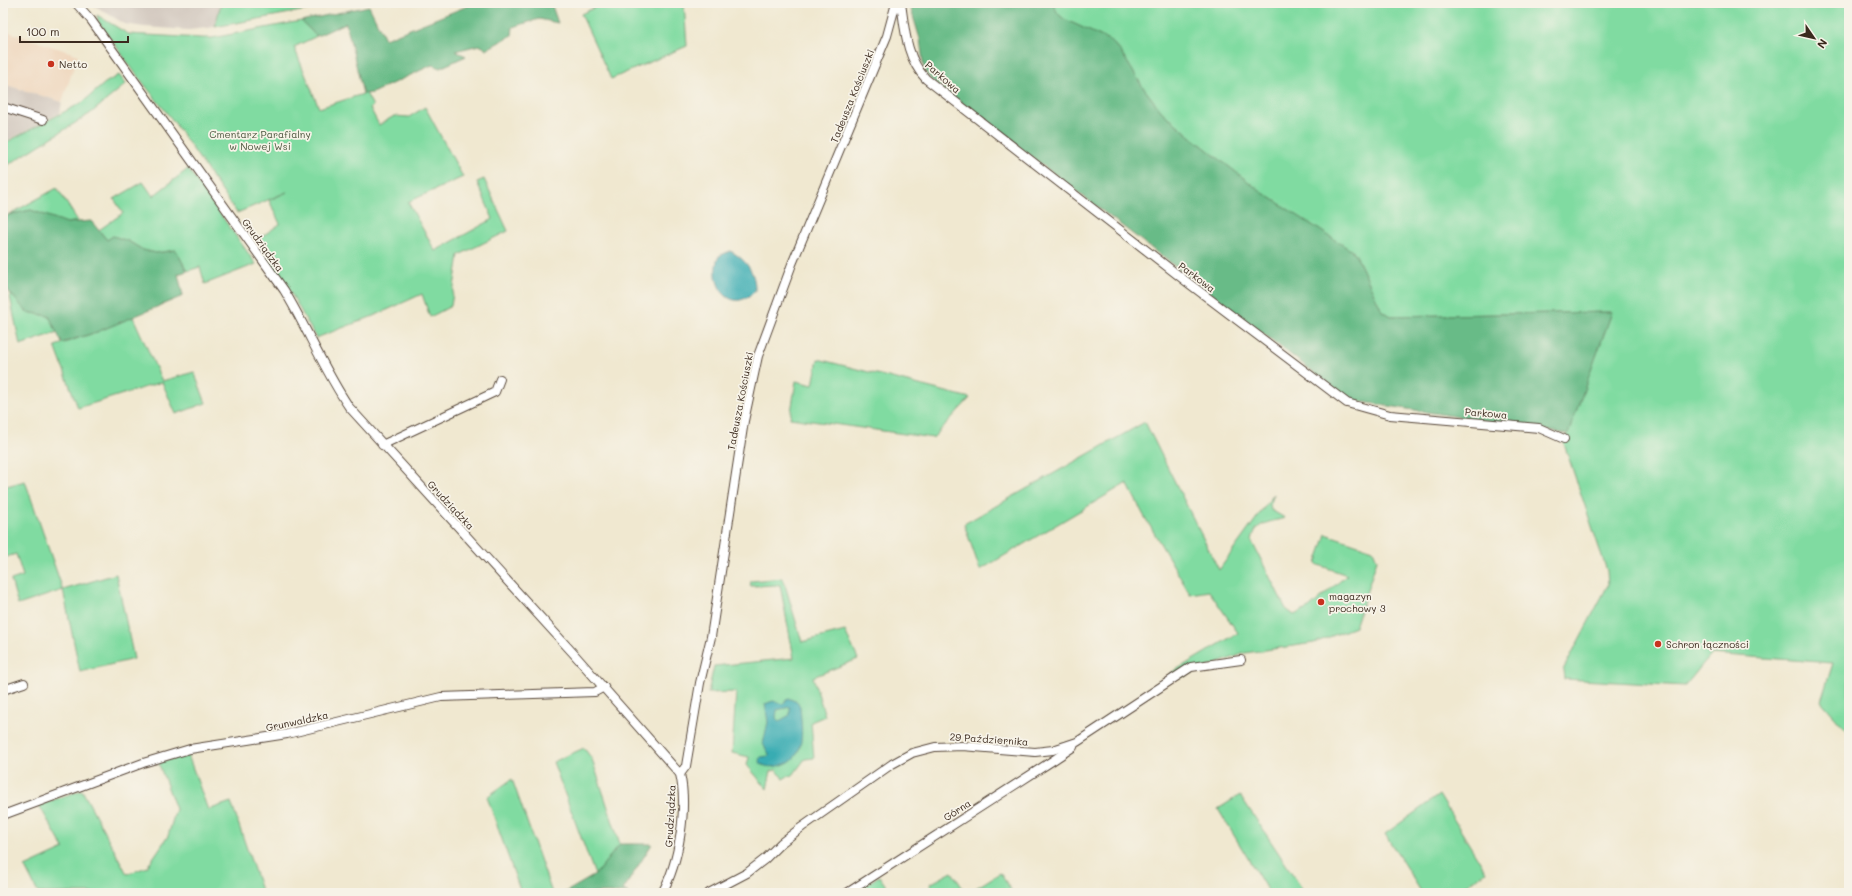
<svg xmlns="http://www.w3.org/2000/svg" width="1852" height="896" viewBox="0 0 1852 896" font-family="Mali,sans-serif">
<rect width="100%" height="100%" fill="#f7f3e8"/>
<filter id="ink" filterUnits="userSpaceOnUse"><feTurbulence type="fractalNoise" baseFrequency=".025" numOctaves="2"/><feDisplacementMap in="SourceGraphic" scale="8" xChannelSelector="R" yChannelSelector="G"/><feConvolveMatrix kernelMatrix="1 2 1 2 8 2 1 2 1" color-interpolation-filters="sRGB"/></filter>
<filter id="wash" filterUnits="userSpaceOnUse"><feTurbulence type="fractalNoise" baseFrequency=".012" numOctaves="4" result="noise"/><feDisplacementMap in="SourceGraphic" scale="16" xChannelSelector="R" yChannelSelector="G"/><feGaussianBlur stdDeviation="0.9" result="paint"/><feColorMatrix in="noise" values="0 0 0 0 0 0 0 0 0 0 0 0 0 0 0 0 0 1.4 0 .05"/><feComposite in="paint" operator="in"/></filter>
<g filter="url(#wash)">
<rect width="100%" height="100%" fill="#f0e8d0"/>
<!-- built -->
<path fill="#efd6bc" d="M3 30 78 55 62 102 3 84Z"/>
<!-- industrial -->
<g fill="#cdc2b9">
<path d="M90 3H221L215 27 189 30 144 27 125 24Z"/>
<path d="M3 84 62 102 60 113 3 143Z"/>
</g>
<!-- green -->
<g fill="#80dba1" stroke="#5e8260">
<path d="M221 3H344L215 27Z"/>
<path d="M604 3H684L687 46 611 79 581 14Z"/>
<path d="M1055 3H1849V258L1846 264 1849 268V733L1821 701 1833 663 1711 654 1685 686 1564 679 1563 670 1608 585 1607 571 1563 441 1568 434 1612 312 1390 316 1382 311 1355 253 1260 191 1195 140 1162 112 1142 86 1121 52 1111 41 1064 19 1058 14 1054 6Z"/>
<path d="M97 15 128 34 202 38H212L301 21 317 36 294 47 319 108 366 93 373 106 370 108 379 125 394 116 409 117 425 107 463 177 408 202 435 251 493 219 477 182 484 179 508 231 459 255 451 306 430 317 422 294 376 315 316 338 287 286 255 241 280 224 269 200 287 192 237 213 174 122 136 74 98 21Z"/>
<path d="M119 75 126 84 91 113 3 168V144L83 102 105 83Z"/>
<path d="M188 169 256 264 205 284 200 267 187 271 176 250 156 253 143 250 128 241 113 236 107 240 99 230 123 213 114 199 143 182 153 196Z"/>
<path d="M57 188 78 221 67 223 31 210 8 215Z"/>
<path d="M9 292 27 312 49 316 58 332 20 345Z"/>
<path d="M133 317 162 381 194 372 206 403 176 414 162 382 78 408 55 346 97 332Z"/>
<path d="M818 359 970 398 933 438 790 418 796 381 813 385Z"/>
<path d="M1145 422 1219 570 1274 494 1270 505 1271 510 1285 518C1268 523 1254 522 1252 542L1286 609 1294 615 1309 608 1347 575 1316 564 1326 534 1373 550 1377 560 1355 627 1314 643 1245 653 1179 678 1169 674 1238 633 1209 591 1190 594 1143 514 1127 483 980 570 964 524Z"/>
<path d="M25 481 63 590 116 574 134 659 80 672 63 590 18 605 11 580 23 576 16 554 3 558V487Z"/>
<path d="M783 578 802 642 845 631 858 659 813 677 825 716 811 722 814 758 805 759 793 775 788 776 783 779 777 770 771 771 767 789 747 765 749 757 732 753 736 692 708 693 714 666 794 658 780 585 750 586 751 581Z"/>
<path d="M584 748 592 759 620 844 595 875 553 762Z"/>
<path d="M188 755 208 810 231 802 262 893H38L25 867 64 849 39 805 82 790 127 874 147 867 168 836 176 809 158 762Z"/>
<path d="M512 779 552 893H521L487 797Z"/>
<path d="M1240 795 1305 893H1269L1218 809Z"/>
<path d="M1439 795 1486 872 1453 893H1422L1385 834Z"/>
<path d="M952 872 966 893H936L930 884Z"/>
<path d="M1000 873 1013 893H968Z"/>
<path d="M879 876 891 893H853Z"/>
</g>
<!-- forest -->
<g fill="#68bb87" stroke="#527252">
<path d="M475 3H551L558 23 539 19 513 27 512 35 487 49 479 45 455 51 466 56 440 68 432 65 372 93 363 94 346 23 317 36 301 21 369 6 385 39Z"/>
<path d="M909 3H1055L1054 6 1058 14 1064 19 1111 41 1121 52 1142 86 1162 112 1195 140 1260 191 1355 253 1382 311 1390 316 1612 312 1568 434 1350 400 931 80 924 70 920 39Z"/>
<path d="M31 210 67 223 91 221 107 240 113 236 128 241 143 250 156 253 176 250 187 271 178 274 183 296 97 332 62 343 49 316 27 312 9 292 3 280V218L8 215Z"/>
<path d="M620 844H652L623 890 629 893H564L595 875Z"/>
</g>
<!-- water -->
<g fill="#39acb2" stroke="#3a6b68" fill-rule="evenodd">
<path d="M730 251C746 259 756 273 755 291 729 318 707 280 719 256Z"/>
<path d="M788 698 797 702 800 706C801 726 808 758 782 765 774 767 768 768 761 764L759 759 761 757 769 756V754L763 744 768 722 765 704 773 701 783 704ZM790 707V715L779 721C774 718 777 715 777 710Z"/>
</g>
</g>
<g filter="url(#ink)">
<g fill="none" stroke-linecap="round" stroke-linejoin="round">
<defs>
<g id="minor">
<path d="M76 3 91 20 284 290C307 328 324 370 349 407L573 653 680 774C688 808 679 863 662 893"/>
<path d="M901 3C905 30 906 58 926 79L1187 282 1347 403 1390 415 1539 428 1564 439"/>
<path d="M3 107 43 120"/>
<path d="M382 445 495 392 500 379"/>
<path d="M3 690 24 683"/>
<path d="M680 774 686 766 700 683 711 637 744 421 758 356 792 264 887 36 896 3"/>
<path d="M3 815 143 763 190 749 287 734 441 697 595 692 604 687"/>
<path d="M709 893 747 873 765 859 781 843 802 827 892 764 912 753 935 747 962 746 1035 752 1053 750 1077 742 1191 667 1241 660"/>
<path d="M847 893 1052 761 1073 747 1074 744"/>
</g>
</defs>
<!-- minor casing -->
<use href="#minor" stroke="#564639" stroke-width="10"/>
<!-- minor -->
<use href="#minor" stroke="#fff" stroke-width="8"/>
</g>
</g>
<!-- markers -->
<g fill="#c8321e" stroke="#f7f3e8" stroke-width="1.5">
<circle cx="51" cy="64" r="4"/>
<circle cx="1321" cy="602" r="4"/>
<circle cx="1658" cy="644" r="4"/>
</g>
<g text-anchor="middle" dominant-baseline="central" stroke-width="3.5" stroke-linejoin="round" paint-order="stroke">
<!-- poi labels -->
<g font-size="10" fill="#3b2a1e" stroke="#f7f3e8" text-anchor="start">
<text x="59" y="64">Netto</text>
<text x="1329" y="596">magazyn<tspan x="1329" dy="12">prochowy 3</tspan></text>
<text x="1666" y="644">Schron łączności</text>
</g>
<!-- street labels -->
<g font-size="10" fill="#3b2a1e" stroke="#f7f3e8">
<text transform="translate(943 77) rotate(41)">Parkowa</text>
<text transform="translate(852 96) rotate(-68)">Tadeusza Kościuszki</text>
<text transform="translate(263 245) rotate(54)">Grudziądzka</text>
<text transform="translate(1197 277) rotate(37)">Parkowa</text>
<text transform="translate(740 401) rotate(-79)">Tadeusza Kościuszki</text>
<text transform="translate(1486 413) rotate(5)">Parkowa</text>
<text transform="translate(451 505) rotate(47)">Grudziądzka</text>
<text transform="translate(297 721) rotate(-12)">Grunwaldzka</text>
<text transform="translate(989 739) rotate(4)">29 Października</text>
<text transform="translate(957 810) rotate(-33)">Górna</text>
<text transform="translate(670 816) rotate(-87)">Grudziądzka</text>
</g>
<!-- park labels -->
<g font-size="10" fill="#4c563f" stroke="#f7f3e8">
<text x="260" y="134">Cmentarz Parafialny<tspan x="260" dy="12">w Nowej Wsi</tspan></text>
</g>
</g>
<!-- margin -->
<rect width="1852" height="896" fill="none" stroke="#f7f3e8" stroke-width="16"/>
<!-- north arrow -->
<g transform="translate(1814 38) rotate(124)" stroke="#f7f3e8" stroke-width="3" paint-order="stroke">
<path d="M0-3L7 15L0 10L-7 15Z" fill="#3b2a1e"/>
<text y="-6" font-size="11" font-weight="bold" text-anchor="middle" fill="#3b2a1e">N</text>
</g>
<!-- scale -->
<path d="M20 36v6h108v-6" fill="none" stroke="#3b2a1e" stroke-width="2"/>
<text x="26" y="36" font-size="12" fill="#3b2a1e" stroke="#f7f3e8" stroke-width="3" paint-order="stroke">100 m</text>
</svg>
